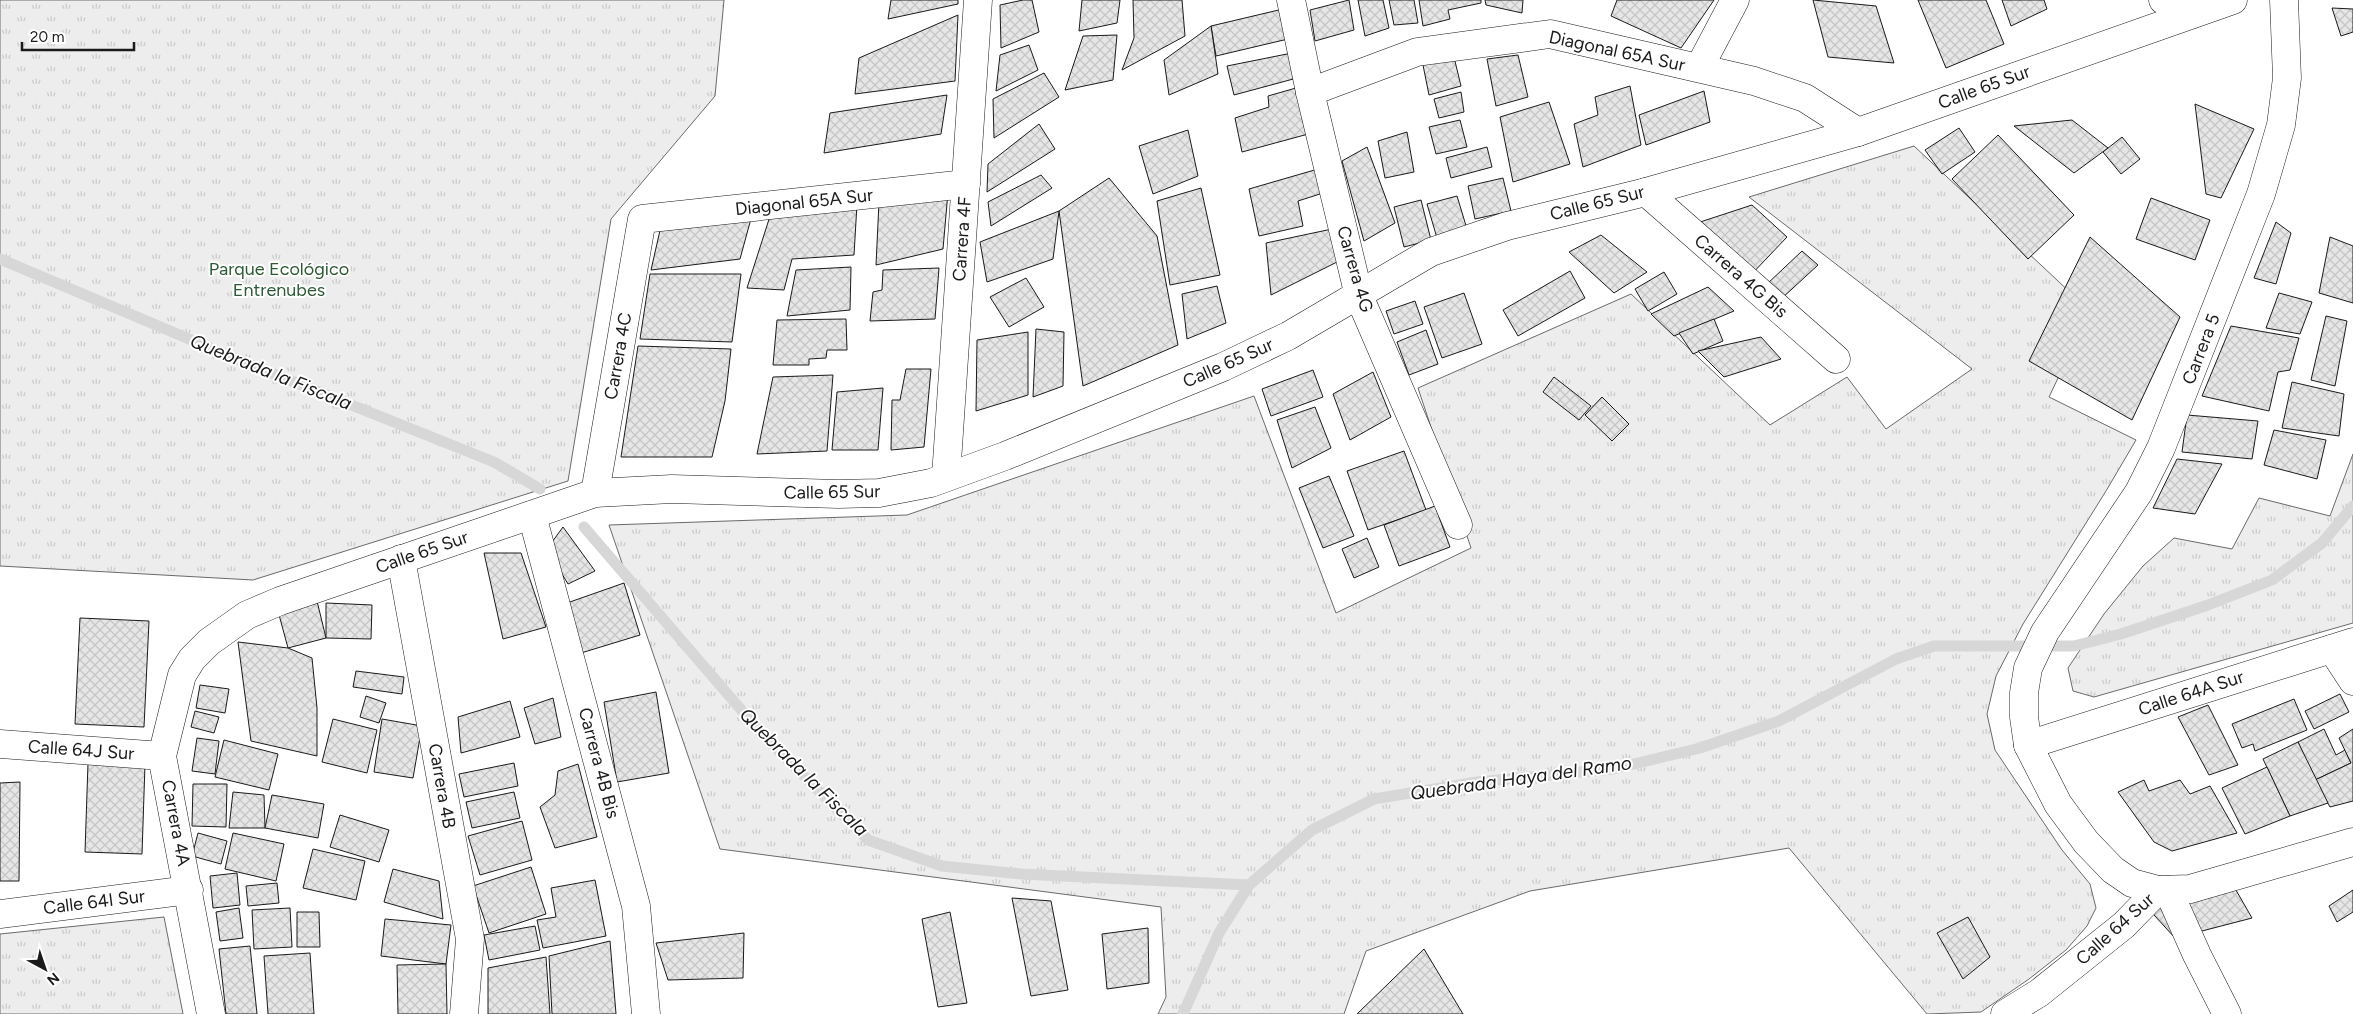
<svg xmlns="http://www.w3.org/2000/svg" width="2353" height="1014" viewBox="0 0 2353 1014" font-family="Figtree,sans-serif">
<defs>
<pattern id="grass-tufts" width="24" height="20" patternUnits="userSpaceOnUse" patternTransform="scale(1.25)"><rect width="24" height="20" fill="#ededed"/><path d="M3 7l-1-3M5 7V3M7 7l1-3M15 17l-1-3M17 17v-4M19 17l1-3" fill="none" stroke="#cbcbcb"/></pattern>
<pattern id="building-cross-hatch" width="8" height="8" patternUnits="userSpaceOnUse" patternTransform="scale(1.25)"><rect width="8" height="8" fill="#e6e6e6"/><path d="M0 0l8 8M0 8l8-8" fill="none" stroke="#c5c5c5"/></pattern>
</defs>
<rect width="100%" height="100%" fill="#fff"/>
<!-- grass -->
<g fill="url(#grass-tufts)" stroke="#6a6a6a">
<path d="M0 0H724L715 96 611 219 568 481 253 580 0 566Z"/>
<path d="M1914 146 2090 311 2049 397 2136 440 2106 491 2023 624 1996 676 1987 714 1995 750 2062 850 2090 884 2096 908 2087 926 2066 950 2029 979 1981 1012 1927 1014 1789 848 1530 891 1366 951 1344 1014H1158L1166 997 1161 907 720 849 609 525 907 515 1254 396 1336 613 1471 548 1418 388 1631 294 1770 425 1847 377 1886 429 1972 369 1749 197Z"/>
<path d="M2353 454V623L2094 697 2073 691 2068 668 2104 614 2143 566 2174 538 2232 549 2259 498 2330 516Z"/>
<path d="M164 917 183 1014H0V934Z"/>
</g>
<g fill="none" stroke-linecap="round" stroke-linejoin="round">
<!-- stream -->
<g stroke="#d7d7d7" stroke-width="11">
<path d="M0 259 234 358 494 462 540 489"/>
<path d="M584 527 762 734 868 840 942 866 1021 874 1249 885"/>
<path d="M1183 1014 1219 933 1249 885 1312 830 1374 799 1477 782 1613 769 1700 748 1779 721 1896 659 1934 646H2074L2121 634 2208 605 2272 580 2322 543 2353 506"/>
</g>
</g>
<!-- building -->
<g fill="url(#building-cross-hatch)" stroke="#1a1a1a">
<path d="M891 0H958V4L888 19Z"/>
<path d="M1023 0H1032L1039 32 1001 48 1000 5Z"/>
<path d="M1082 0H1120L1117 23 1079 31Z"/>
<path d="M1133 0H1182L1185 36 1122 70 1134 38Z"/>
<path d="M1349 0 1354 30 1315 41 1310 10Z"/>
<path d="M1358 0H1383L1389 28 1365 36Z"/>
<path d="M1389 0H1414L1418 23 1394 25Z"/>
<path d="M1419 0H1481V3L1448 10 1450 19 1423 26Z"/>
<path d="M1485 0H1523L1522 13 1486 5Z"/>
<path d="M1617 0H1714L1681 48 1611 16Z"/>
<path d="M1813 0 1876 6 1894 63 1828 57Z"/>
<path d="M1918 0H1986L2004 44 1946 68Z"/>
<path d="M2002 0H2044L2047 9 2011 26Z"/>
<path d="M2332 8 2353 9V32L2341 36Z"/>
<path d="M1283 9 1288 39 1216 56 1211 26Z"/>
<path d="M958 15 955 81 855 94 859 58Z"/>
<path d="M1211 26 1218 74 1169 95 1164 60Z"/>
<path d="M1117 35 1113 80 1065 90 1083 36Z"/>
<path d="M1029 45 1038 70 996 91 1000 55Z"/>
<path d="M1292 53 1297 78 1234 95 1227 66Z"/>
<path d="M1453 53 1461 86 1429 95 1422 60Z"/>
<path d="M1518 55 1528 97 1496 106 1487 59Z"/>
<path d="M1044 73 1059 97 994 138 993 99Z"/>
<path d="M1630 86 1641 145 1583 167 1574 124 1598 115 1595 97Z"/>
<path d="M1296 88 1312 133 1242 152 1235 118 1269 107 1268 96Z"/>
<path d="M1704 91 1710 122 1646 145 1639 115Z"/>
<path d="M1461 92 1464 112 1439 118 1434 99Z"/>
<path d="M947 95 941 134 824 153 830 113Z"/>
<path d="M1549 102 1570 164 1513 182 1500 117Z"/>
<path d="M2195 104 2254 129 2221 198 2206 194Z"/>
<path d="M1460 120 1467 147 1436 154 1429 127Z"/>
<path d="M2072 120 2108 148 2074 173 2014 126Z"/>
<path d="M1039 124 1055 149 987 192 988 164Z"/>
<path d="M1959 128 1975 152 1942 174 1925 150Z"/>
<path d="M1188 130 1198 176 1153 194 1139 146Z"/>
<path d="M1407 132 1414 172 1385 178 1378 141Z"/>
<path d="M1998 135 2074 215 2028 259 1952 179Z"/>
<path d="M2122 137 2140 159 2121 174 2103 152Z"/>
<path d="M1367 147 1395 223 1364 241 1342 161Z"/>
<path d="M1487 147 1492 167 1451 178 1446 158Z"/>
<path d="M1318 169 1323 193 1298 201 1303 226 1259 236 1249 189Z"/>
<path d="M1041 175 1052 188 991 226 988 202Z"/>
<path d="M1109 178 1157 236 1178 345 1083 386 1059 211Z"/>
<path d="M1503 178 1511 211 1475 219 1468 186Z"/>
<path d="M1201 188 1220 275 1170 285 1157 201Z"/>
<path d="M948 192 943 249 876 265 879 202Z"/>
<path d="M1457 196 1467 229 1437 238 1427 204Z"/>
<path d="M2151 198 2210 220 2195 260 2136 239Z"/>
<path d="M1421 200 1431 240 1404 247 1394 207Z"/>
<path d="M857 204 854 255 792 259 784 290 747 288 771 213Z"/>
<path d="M1752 205 1787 237 1748 278 1691 225Z"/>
<path d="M1059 211 1053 259 987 282 980 242Z"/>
<path d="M752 215 740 259 651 270 661 226Z"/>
<path d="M2276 222 2291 233 2276 284 2254 278Z"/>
<path d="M1332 229 1337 262 1271 295 1266 243Z"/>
<path d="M1601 235 1647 272 1614 293 1569 252Z"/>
<path d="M2090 237 2180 317 2132 420 2029 361Z"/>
<path d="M2330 237 2353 246V303L2319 293Z"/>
<path d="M1802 251 1818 265 1780 300 1766 285Z"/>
<path d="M851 267 850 310 787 316 796 270Z"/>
<path d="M939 268 935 319 870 321 873 292 882 290 883 270Z"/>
<path d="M1570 271 1585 298 1518 336 1503 310Z"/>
<path d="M1664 272 1677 294 1648 311 1635 289Z"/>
<path d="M650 274H741L732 342 640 339Z"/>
<path d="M1026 278 1044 307 1009 327 990 297Z"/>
<path d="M1217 286 1226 323 1187 339 1182 294Z"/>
<path d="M1708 287 1734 311 1674 336 1651 314Z"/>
<path d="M1464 293 1482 344 1442 358 1424 307Z"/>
<path d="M2279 293 2312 302 2300 334 2266 328Z"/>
<path d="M1415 301 1423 324 1394 334 1386 311Z"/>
<path d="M2326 316 2347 321 2335 386 2311 380Z"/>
<path d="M846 319 847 350H827L826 358 809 359V365H773L777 320Z"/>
<path d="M1714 319 1723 341 1693 354 1679 333Z"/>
<path d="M2231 326 2299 338 2290 370 2278 372 2269 411 2202 396Z"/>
<path d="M1036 329 1064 332 1063 386 1033 397Z"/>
<path d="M1426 330 1438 364 1409 375 1397 342Z"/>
<path d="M1028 332V395L976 411 977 340Z"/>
<path d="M1761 337 1781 359 1724 377 1698 351Z"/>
<path d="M638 346 731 349 725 401 712 457H621Z"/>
<path d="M906 369H931L924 447 891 450 892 400H900Z"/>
<path d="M1313 370 1323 397 1271 416 1262 389Z"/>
<path d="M1373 372 1391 417 1350 440 1333 394Z"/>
<path d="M833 375 827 451 757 454 773 377Z"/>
<path d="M1554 377 1591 406 1579 420 1543 392Z"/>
<path d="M2292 382 2344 394 2339 436 2282 428Z"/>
<path d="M883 388 878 450H832L837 392Z"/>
<path d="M1602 397 1629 424 1612 441 1585 415Z"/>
<path d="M1315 407 1331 448 1292 468 1277 420Z"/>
<path d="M2187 415 2258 421 2252 459 2182 452Z"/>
<path d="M2274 430 2326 440 2317 479 2264 465Z"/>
<path d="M1404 451 1426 510 1368 530 1347 471Z"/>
<path d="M2177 459 2222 464 2195 514 2153 508Z"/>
<path d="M1329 476 1354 536 1323 548 1299 488Z"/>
<path d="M1435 506 1450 547 1399 566 1384 525Z"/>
<path d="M563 527 595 571 568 584 547 549Z"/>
<path d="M1367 538 1379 567 1354 578 1342 549Z"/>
<path d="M484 553H521L546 627 503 639Z"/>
<path d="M624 583 640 635 581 653 567 603Z"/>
<path d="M317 601 326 638 288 648 278 611Z"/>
<path d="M326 603 372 605 371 639 326 638Z"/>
<path d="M80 618 149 621 144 727 75 724Z"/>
<path d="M238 642 288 648 312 658 317 708V756L251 741Z"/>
<path d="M356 671 404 677 402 694 353 687Z"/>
<path d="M200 685 229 689 225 713 196 708Z"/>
<path d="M656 692 669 773 617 782 604 702Z"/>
<path d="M2340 694 2349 712 2314 729 2305 711Z"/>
<path d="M366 696 386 703 379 723 360 717Z"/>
<path d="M553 698 561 737 535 744 524 708Z"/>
<path d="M2294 699 2307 730 2255 751 2253 744 2242 748 2232 724Z"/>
<path d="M510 701 520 737 461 753 458 717Z"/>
<path d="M2208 705 2238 765 2209 775 2178 717Z"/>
<path d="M195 711 219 717 214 733 191 727Z"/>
<path d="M333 719 377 730 367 773 322 762Z"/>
<path d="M382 719 422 726 413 778 374 772Z"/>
<path d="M2324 729 2336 755 2345 750 2351 763 2315 780 2298 742Z"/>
<path d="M2353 729V801L2330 807 2315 780 2351 763 2339 738Z"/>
<path d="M197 738 219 741 215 774 192 771Z"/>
<path d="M224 740 278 754 269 790 215 777Z"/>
<path d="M2298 742 2328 803 2290 816 2263 759Z"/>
<path d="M88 763 145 764 142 854 85 852Z"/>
<path d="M514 763 518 786 464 797 459 774Z"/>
<path d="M578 764 597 837 555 848 540 807 555 795 558 771Z"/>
<path d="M2267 767 2290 816 2245 834 2222 788Z"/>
<path d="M2144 780 2149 791 2180 780 2190 794 2210 786 2237 833 2172 851 2154 842 2118 792Z"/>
<path d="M20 782 19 881H0V783Z"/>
<path d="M193 784H227L226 827 192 826Z"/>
<path d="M233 792 264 795 265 828H229Z"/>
<path d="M514 792 520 818 472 828 466 802Z"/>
<path d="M272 795 324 804 318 838 265 828Z"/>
<path d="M340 815 389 830 379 862 330 847Z"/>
<path d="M522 821 532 860 480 875 468 836Z"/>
<path d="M198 833 227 841 221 864 192 856Z"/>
<path d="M233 833 284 844 276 881 225 869Z"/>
<path d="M313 849 365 861 356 900 303 888Z"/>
<path d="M531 867 546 914 489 933 473 886Z"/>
<path d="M393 869 439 881 443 919 384 902Z"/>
<path d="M2225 871 2252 918 2175 938 2144 904Z"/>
<path d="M237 873 240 905 213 908 210 876Z"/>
<path d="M595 880 606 936 543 948 537 920 556 917 551 888Z"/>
<path d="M277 883 279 903 248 906 246 886Z"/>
<path d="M2353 890V912L2337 922 2329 906Z"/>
<path d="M1012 898 1051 901 1068 990 1031 996Z"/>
<path d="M239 908 243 938 220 941 216 912Z"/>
<path d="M290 908 292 947 254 949 252 910Z"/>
<path d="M297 912H319L320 947H297Z"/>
<path d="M950 912 967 1003 938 1007 922 919Z"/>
<path d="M1968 917 1990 957 1963 979 1937 933Z"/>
<path d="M385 919 451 925 446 964 381 956Z"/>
<path d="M535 926 540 950 489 960 484 935Z"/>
<path d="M1148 928 1149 983 1107 989 1102 934Z"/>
<path d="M744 933 743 978 668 980 656 943Z"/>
<path d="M610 941 616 1014H552L549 956Z"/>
<path d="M250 946 257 1014H226L219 949Z"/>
<path d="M1424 949 1463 1014H1357Z"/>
<path d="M310 953 314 1014H268L264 956Z"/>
<path d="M546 957 550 1014H488V968Z"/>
<path d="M446 964 447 1014H398L397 965Z"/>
</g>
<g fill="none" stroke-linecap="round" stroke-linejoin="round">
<defs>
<g id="minor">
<path d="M1291 0 1310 92 1359 296 1458 525"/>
<path d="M2163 0 2192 14"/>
<path d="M1699 68 1735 0"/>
<path d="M1310 92 1417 52 1550 34 1754 81 1805 98 1858 132"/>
<path d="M1646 192 1836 359"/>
<path d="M946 477 978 0"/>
<path d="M595 493 642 219 966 184"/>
<path d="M532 515 636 906 646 1014"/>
<path d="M401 559 470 939 464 1014"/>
<path d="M2332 649 2353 681"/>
<path d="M0 744 162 756"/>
<path d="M2028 745 2353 642"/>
<path d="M2168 890 2197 955 2227 1014"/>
<path d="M0 914 189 890"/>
<path d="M211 1014 162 756 182 675 192 659 209 642 247 615 280 601 595 493 672 489 838 494 879 493 931 483 1005 456 1223 367 1288 336 1431 252 1507 226 1646 192 1858 132 2233 0"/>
<path d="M2005 1014 2039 993 2124 925 2158 890"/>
</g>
<path id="tertiary" d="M2284 0 2287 78 2281 125 2261 194 2161 448 2139 492 2045 632 2028 668 2024 693V717L2028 745 2058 804 2086 842 2113 870 2132 883 2158 890 2190 889 2353 842"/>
</defs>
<!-- minor casing -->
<use href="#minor" stroke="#1a1a1a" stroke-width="29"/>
<!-- tertiary casing -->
<use href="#tertiary" stroke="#1a1a1a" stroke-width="29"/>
<!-- minor -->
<use href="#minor" stroke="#fff" stroke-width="28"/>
<!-- tertiary -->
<use href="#tertiary" stroke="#fff" stroke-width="28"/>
</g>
<g text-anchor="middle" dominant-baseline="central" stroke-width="4" stroke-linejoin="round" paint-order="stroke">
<!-- street labels -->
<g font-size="18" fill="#1a1a1a" stroke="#fff">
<text transform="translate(1617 51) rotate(12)">Diagonal 65A Sur</text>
<text transform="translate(1984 87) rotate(-20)">Calle 65 Sur</text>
<text transform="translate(804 202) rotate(-6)">Diagonal 65A Sur</text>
<text transform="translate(1597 203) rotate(-14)">Calle 65 Sur</text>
<text transform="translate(962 239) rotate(-86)">Carrera 4F</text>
<text transform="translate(1355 269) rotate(74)">Carrera 4G</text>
<text transform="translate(1741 276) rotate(41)">Carrera 4G Bis</text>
<text transform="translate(2201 349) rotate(-69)">Carrera 5</text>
<text transform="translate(618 356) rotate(-80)">Carrera 4C</text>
<text transform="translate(1228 363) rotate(-24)">Calle 65 Sur</text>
<text transform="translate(832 492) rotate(-1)">Calle 65 Sur</text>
<text transform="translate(422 552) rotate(-19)">Calle 65 Sur</text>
<text transform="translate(2191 693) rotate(-18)">Calle 64A Sur</text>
<text transform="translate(81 750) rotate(4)">Calle 64J Sur</text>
<text transform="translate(599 763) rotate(75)">Carrera 4B Bis</text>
<text transform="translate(442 786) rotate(80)">Carrera 4B</text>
<text transform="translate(176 823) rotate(79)">Carrera 4A</text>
<text transform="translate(94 902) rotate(-7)">Calle 64I Sur</text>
<text transform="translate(2115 929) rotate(-42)">Calle 64 Sur</text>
</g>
<!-- park labels -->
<g font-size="18" fill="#2b5a34" stroke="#fff">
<text x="279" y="269">Parque Ecológico<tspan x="279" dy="21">Entrenubes</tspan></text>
</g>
<!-- water labels -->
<g font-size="19" font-style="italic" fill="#1a1a1a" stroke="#fff">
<text transform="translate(271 372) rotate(22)">Quebrada la Fiscala</text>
<text transform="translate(804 772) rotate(45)">Quebrada la Fiscala</text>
<text transform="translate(1521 778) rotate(-8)">Quebrada Haya del Ramo</text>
</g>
</g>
<!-- north arrow -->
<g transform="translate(45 969) rotate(140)" stroke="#ffffff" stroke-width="4" paint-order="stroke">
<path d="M0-4L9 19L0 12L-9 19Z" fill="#1a1a1a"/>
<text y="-8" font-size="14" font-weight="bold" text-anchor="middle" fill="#1a1a1a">N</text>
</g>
<!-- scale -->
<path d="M22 42v8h112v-8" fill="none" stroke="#1a1a1a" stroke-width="2.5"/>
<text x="30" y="42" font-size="15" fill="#1a1a1a" stroke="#ffffff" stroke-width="4" paint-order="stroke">20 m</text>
</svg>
